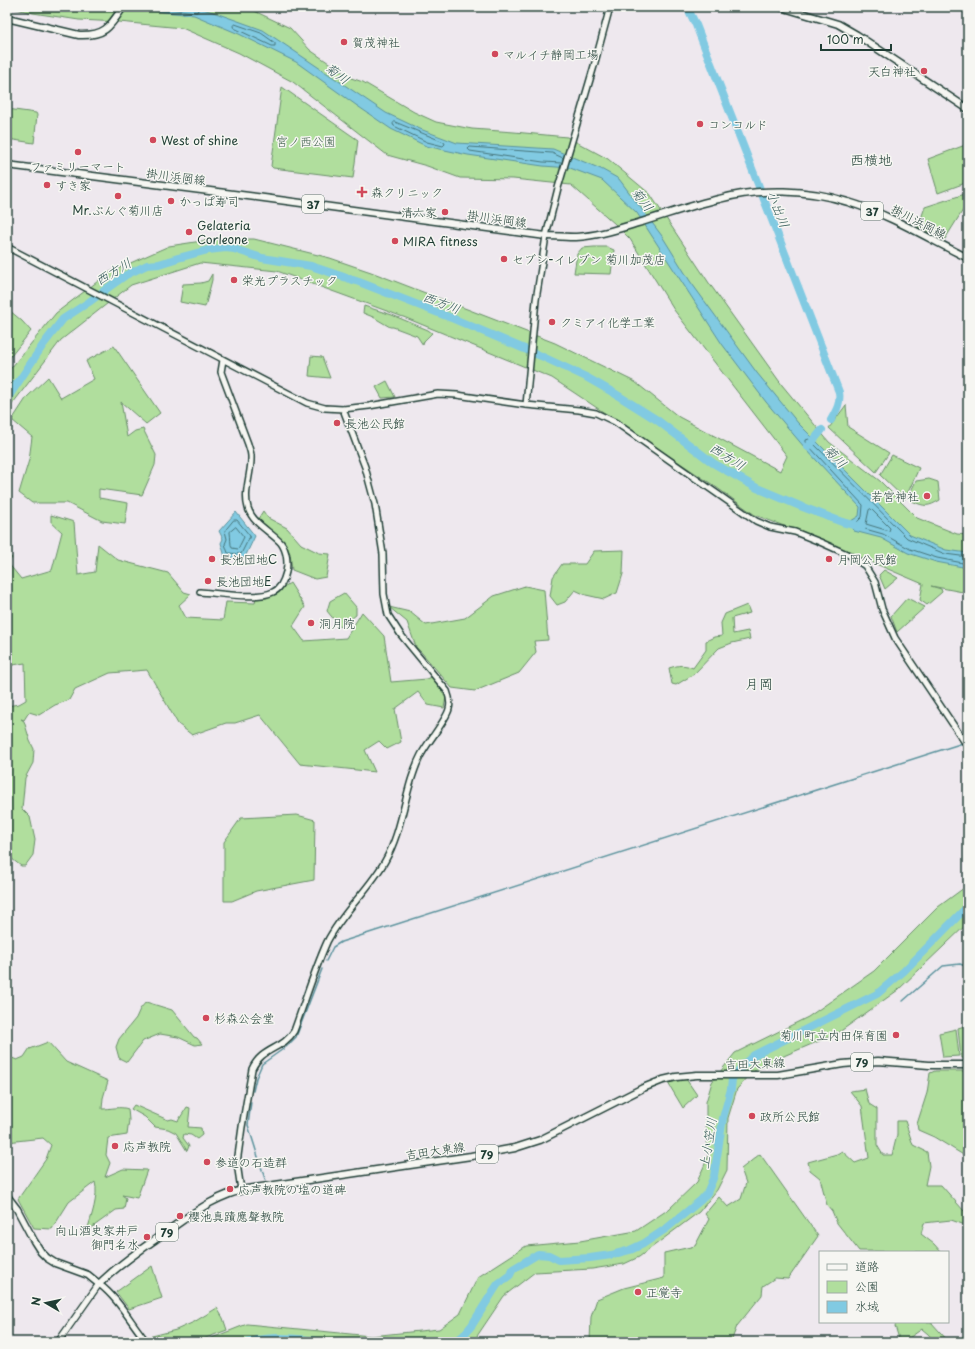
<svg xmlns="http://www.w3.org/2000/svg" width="975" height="1349" viewBox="0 0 975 1349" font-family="'Playpen Sans','Klee One',sans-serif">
<rect width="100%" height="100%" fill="#eee8ee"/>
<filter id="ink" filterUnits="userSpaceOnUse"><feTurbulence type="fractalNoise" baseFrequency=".025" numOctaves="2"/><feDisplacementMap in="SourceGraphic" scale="8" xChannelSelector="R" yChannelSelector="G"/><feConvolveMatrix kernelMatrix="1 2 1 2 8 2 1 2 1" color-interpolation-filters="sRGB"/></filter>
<g filter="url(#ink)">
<!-- green -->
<g fill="#b0de9d" stroke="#688e68">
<path d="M8 7H246L290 28 310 50 351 78 363 82 414 112 436 122 472 129 514 132 567 137 608 159 650 194 709 283 782 385 829 442 880 481 917 518 957 534 968 535V593L931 586 941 589 942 592 927 605 920 600 923 584 808 535 755 515 713 485 552 378 406 318 277 271 200 263 131 285 61 340 7 411V373L56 313 110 272 169 246 215 239H254L330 258 371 272 555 343 635 382 679 417 780 471 787 456 674 310 630 239 615 224 571 185 513 179 460 178 427 166 387 155 293 82 239 53 182 28 119 22 79 20 33 13Z"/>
<path d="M282 87 358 140 353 178 273 168 271 166Z"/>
<path d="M7 109 36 113 37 115 34 143 7 139Z"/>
<path d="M968 144V182L938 193 928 159Z"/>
<path d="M968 193V202L945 239 918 227 925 207Z"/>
<path d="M594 247H607L614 250 611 274 574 273 577 254 582 248Z"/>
<path d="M212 274V280L205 307 180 302 183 284 201 283 208 281Z"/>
<path d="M364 306 392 315 428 330 432 333 424 341 423 345 417 336 393 327H390L373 317 363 313Z"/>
<path d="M9 310 22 321 31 331 7 361V311Z"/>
<path d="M114 346 160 413 146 424 121 402 127 437 135 431 143 429 156 455 155 465 142 495 99 489V498L128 503 125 524 102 521 67 503H32L19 493 29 460 32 437 12 420 27 397 48 377 61 398 94 379 86 361Z"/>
<path d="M311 356 322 357 330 378 309 376Z"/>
<path d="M387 381 395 397 382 398 376 387Z"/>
<path d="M846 405 848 427 889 453 876 472 829 428Z"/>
<path d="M892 455 919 468 905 499 880 475Z"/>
<path d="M929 479 938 482 940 500C928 507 925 507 912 501L911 491 916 481Z"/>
<path d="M263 511 268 518 287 528 301 544 319 553 330 554 326 577 315 579 292 570 290 553 277 535 258 519Z"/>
<path d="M51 515 74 522 78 575 95 572 98 544 118 560 168 573 184 592 191 594 179 605 186 618 223 620 226 602 255 603 256 597 267 598 290 583 305 607 293 626 304 641 346 638 362 612 384 636 391 682 427 679 432 677 446 697 444 708 428 705 418 692 395 709 401 742 387 749 379 741 365 750 375 772 300 764 260 715 235 723H226L192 735 178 724 147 670 110 673 75 689 69 700 55 705 39 715 29 712 24 720 21 719 24 721 30 741 34 749 33 763 25 778 22 809 30 817 35 840 33 855 25 866H21L7 855V706L19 704 26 700 25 663 7 666V553L12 558 8 563 21 579 52 570 62 532 51 522Z"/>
<path d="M624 550 623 574 617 593 604 599 586 595 575 590 565 602 557 605 550 596 553 577 562 564H585L594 551Z"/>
<path d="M884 570 898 578 885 589 879 575Z"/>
<path d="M525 586 544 590 548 640 534 641 536 652 519 673 475 691 452 688 421 652 416 647 407 622 389 607 410 612 426 625 465 618 494 596Z"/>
<path d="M344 593 356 607V615L340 627 327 611 330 601Z"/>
<path d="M907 598 925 607 897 632 891 616Z"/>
<path d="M747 605 750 613 732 618 733 634 748 631 750 639 732 643 719 648 694 674 676 685 672 684 669 668C679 665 684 664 693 668L706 650V641L714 637 722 636 721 623 725 614Z"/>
<path d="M297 815 315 820 314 880 256 891 232 901H224V842L241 818Z"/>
<path d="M968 885V923L898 990 838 1033 786 1055 754 1071 737 1089 728 1118 727 1170 717 1190 699 1212 639 1257 624 1264 592 1269 535 1272 504 1296 473 1342H202L247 1324 371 1336 439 1329 460 1314 478 1277 526 1246 580 1241 636 1231 669 1209 697 1182 708 1157 706 1123V1102L712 1082 735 1053 808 1017 874 971 938 907Z"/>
<path d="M146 1002 172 1010 194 1037 197 1038 202 1044 195 1045 178 1037 160 1034 143 1041 127 1062 119 1058 116 1047 119 1039 136 1018 140 1009Z"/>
<path d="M968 1025V1058H961L958 1028Z"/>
<path d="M956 1029 959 1056 943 1057 939 1033Z"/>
<path d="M48 1042 66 1062 108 1081 103 1098 102 1109C111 1109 120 1106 128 1109L129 1120 127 1135 108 1138 106 1155 110 1163 105 1177 123 1169 147 1170 137 1198 122 1195 126 1198 124 1209 116 1210 87 1231C91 1217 99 1196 95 1182L69 1202 52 1229 34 1228 18 1199 46 1159 51 1145 43 1138 7 1142V1056L17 1060 24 1057 30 1048V1049Z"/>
<path d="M935 1071H968V1157L965 1158V1156L934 1137 918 1130 917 1124 927 1093 930 1073Z"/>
<path d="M686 1079 697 1095 683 1108 668 1083Z"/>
<path d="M865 1089 869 1104 877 1109V1145L883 1155H892L897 1135V1121H905L913 1145 927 1152 929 1166 925 1185H941L964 1211 968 1209V1226L951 1220 924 1223 921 1234 934 1244 941 1252 859 1251 837 1223 832 1211 827 1205 820 1178 810 1170 808 1162 837 1154 842 1151 855 1163 869 1158 862 1106 850 1091Z"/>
<path d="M134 1105 168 1120 172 1119 178 1121 187 1107 190 1108 188 1127 201 1128 202 1135 197 1139 191 1135 184 1134 183 1138 189 1146 187 1151 176 1133 168 1129 155 1127 145 1117 131 1109Z"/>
<path d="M760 1154 818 1236 788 1279 775 1278 763 1286 762 1295 737 1326 732 1339 736 1342H590L591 1317 597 1299 624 1288 664 1278V1253L695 1246 709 1219 705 1214 719 1197 728 1207 741 1199 746 1183 741 1169Z"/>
<path d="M152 1266 162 1298 129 1309 116 1292Z"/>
<path d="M217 1308 223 1318 227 1330 195 1342H154L148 1337 176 1330 194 1322Z"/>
<path d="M896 1322H931L949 1342H935L928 1334 922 1329 909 1338V1342H900L895 1326Z"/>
</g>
<!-- water -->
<g fill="#81cae2" stroke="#5a929c">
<path d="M115 7H196L213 12 263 30 386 113 420 129 457 143 553 149 601 169 619 179 662 236 690 281 757 373 798 423 910 535 946 550 968 553V568L936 562 908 553 881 538 854 531 851 521 859 516 860 507 805 448 766 402 722 344 637 213 602 180 570 168 543 166 468 155 426 146 391 129 356 105 296 62 239 34 194 15Z"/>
<path d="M236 512 255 536 245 557 242 558 225 557 221 543 223 539 219 531Z"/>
</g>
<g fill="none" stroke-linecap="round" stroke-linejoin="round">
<!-- shore -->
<g stroke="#46757a" stroke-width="1">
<path d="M153 7 197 12 198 10 199 7"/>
<path d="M235 24 261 33 275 43V46H272L234 28 233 26Z"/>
<path d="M395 122 444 142 445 144 443 146 427 142 394 126 393 124Z"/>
<path d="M562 163 543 162 470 151 468 149 470 147 552 153 563 158"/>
<path d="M871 509 890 528 889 531 866 524 869 510Z"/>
<path d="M234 520H237L250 536 241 554 228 553 225 544 227 539 225 531Z"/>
<path d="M236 527 244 537 238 549 232 548C230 544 231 538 230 532Z"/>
<path d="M968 557 945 554 907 538 809 439 806 440V442L808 445 863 505 862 517 856 523 858 527 883 534 910 549 937 558 968 564"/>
</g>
<!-- stream -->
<g stroke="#5a929c" stroke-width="1.5">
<path d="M7 383 19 381"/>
<path d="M326 961 333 947 341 942 963 743"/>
<path d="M903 1001 943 966 960 964 968 967"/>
<path d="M253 1091 256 1078 262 1064 286 1047 296 1037 322 969"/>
<path d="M251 1102 248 1125 265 1179"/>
</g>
<!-- river -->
<g stroke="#81cae2" stroke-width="8">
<path d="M687 7 696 25 839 392C841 403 836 411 831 420"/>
<path d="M7 399 43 345 63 319 89 302 109 287 126 275 147 265 159 264 178 258 208 250 226 248 234 249 262 258 311 266 359 282 454 319 541 356 586 377 614 393 657 420 713 463 757 488 800 506 842 522 862 527"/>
<path d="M808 447 822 430"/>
<path d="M249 1342C276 1335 297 1339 324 1342"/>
<path d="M454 1342 463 1336 472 1325 494 1290 498 1284 510 1275 513 1269 538 1254 549 1255 559 1260 590 1258 611 1255 630 1250 643 1244 667 1228 701 1200 707 1193 714 1176 723 1118 731 1089 732 1079 743 1065 754 1055 877 994 904 971 968 906"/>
</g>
<defs>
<g id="tertiary">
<path d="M7 247 307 403 325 408 343 409 369 406 438 394 457 395 526 405 579 410 596 413 615 422 756 521 770 527 795 532 820 542 849 555 865 566 875 582 882 609 895 638 968 747"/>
<path d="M526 405 536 300 546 236 558 188 594 66 610 7"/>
<path d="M200 592C218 593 258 600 273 592 281 589 284 580 286 572 288 563 287 551 281 543 270 531 253 524 248 508 243 491 252 473 251 456 251 452 249 448 248 444L221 372 223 360"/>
<path d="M241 1190 237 1163 242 1127 252 1069C262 1047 283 1050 294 1031 305 1001 314 971 327 942 342 912 369 890 385 861 404 828 404 788 421 755 427 743 447 719 449 709 451 702 449 696 447 691L401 635 388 615 384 594 383 554 375 504 365 467 343 409"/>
<path d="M99 1284C119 1299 131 1323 147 1342"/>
</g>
<path id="secondary" d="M58 1342 99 1284"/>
<g id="primary">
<path d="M781 7 838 24 857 35 968 109"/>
<path d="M7 18 79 35C105 36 110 27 123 7"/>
<path d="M7 165 264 198 546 236C556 236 566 237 576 237 597 236 618 229 638 223 665 215 692 205 719 199 761 188 807 189 848 202 889 214 929 239 968 258"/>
<path d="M7 1196 17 1209 34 1241 41 1252 47 1258 55 1263 88 1275 99 1284C118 1265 139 1251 160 1236 187 1218 214 1195 247 1189L471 1156 515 1148 540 1140 556 1132 643 1088 663 1080 676 1077 697 1075H778L843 1064 878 1061 929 1065H968"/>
</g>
</defs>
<!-- tertiary casing -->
<use href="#tertiary" stroke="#1f3d34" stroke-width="8"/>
<!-- secondary casing -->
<use href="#secondary" stroke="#1f3d34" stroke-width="8"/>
<!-- primary casing -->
<use href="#primary" stroke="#1f3d34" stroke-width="9"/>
<!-- tertiary -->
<use href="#tertiary" stroke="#f6f6f2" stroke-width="5"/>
<!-- secondary -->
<use href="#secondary" stroke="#f6f6f2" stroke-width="5.5"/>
<!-- primary -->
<use href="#primary" stroke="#f6f6f2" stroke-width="6"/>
</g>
</g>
<!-- markers -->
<g fill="#d1495b" stroke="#f6f6f2" stroke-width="1.5">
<circle cx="344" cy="42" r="4"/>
<circle cx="495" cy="54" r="4"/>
<circle cx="924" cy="71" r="4"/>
<circle cx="700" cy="124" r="4"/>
<circle cx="153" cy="140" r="4"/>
<circle cx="78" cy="152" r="4"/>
<circle cx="47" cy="185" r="4"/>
<path d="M360 186h4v4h4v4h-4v4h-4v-4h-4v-4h4z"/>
<circle cx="118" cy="196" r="4"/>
<circle cx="171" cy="201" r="4"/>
<circle cx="445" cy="212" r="4"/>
<circle cx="189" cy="232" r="4"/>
<circle cx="395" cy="241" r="4"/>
<circle cx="504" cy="259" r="4"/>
<circle cx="234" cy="280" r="4"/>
<circle cx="552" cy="322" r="4"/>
<circle cx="337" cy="423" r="4"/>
<circle cx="927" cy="496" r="4"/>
<circle cx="212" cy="559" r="4"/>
<circle cx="829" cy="559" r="4"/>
<circle cx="208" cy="581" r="4"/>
<circle cx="311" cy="623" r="4"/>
<circle cx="206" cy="1018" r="4"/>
<circle cx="896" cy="1035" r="4"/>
<circle cx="752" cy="1116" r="4"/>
<circle cx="115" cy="1146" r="4"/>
<circle cx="207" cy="1162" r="4"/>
<circle cx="230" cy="1189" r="4"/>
<circle cx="180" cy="1216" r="4"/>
<circle cx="147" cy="1237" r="4"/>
<circle cx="638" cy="1292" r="4"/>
</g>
<g text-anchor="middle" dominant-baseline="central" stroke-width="3" stroke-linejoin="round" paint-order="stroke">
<!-- shield labels -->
<g fill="#f6f6f2" stroke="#60746d" stroke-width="1">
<rect x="302" y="195" width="22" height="18" rx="3"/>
<rect x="861" y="202" width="22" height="18" rx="3"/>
<rect x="851" y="1053" width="22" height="18" rx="3"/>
<rect x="476" y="1145" width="22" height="18" rx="3"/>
<rect x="156" y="1223" width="22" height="18" rx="3"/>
</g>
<g font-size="11" font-weight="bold" fill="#1f3d34">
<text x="313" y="204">37</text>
<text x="872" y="211">37</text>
<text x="862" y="1062">79</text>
<text x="487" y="1154">79</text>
<text x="167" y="1232">79</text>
</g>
<!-- poi labels -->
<g font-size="12" fill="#1f3d34" stroke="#f6f6f2" text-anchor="start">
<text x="352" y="42">賀茂神社</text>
<text x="503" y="54">マルイチ静岡工場</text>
<text x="916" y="71" text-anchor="end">天白神社</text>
<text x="708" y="124">コンコルド</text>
<text x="161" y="140">West of shine</text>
<text x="78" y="166" text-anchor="middle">ファミリーマート</text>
<text x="55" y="185">すき家</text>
<text x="371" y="192">森クリニック</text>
<text x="179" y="201">かっぱ寿司</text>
<text x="118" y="210" text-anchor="middle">Mr.ぶんぐ菊川店</text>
<text x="437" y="212" text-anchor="end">清六家</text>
<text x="197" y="225">Gelateria<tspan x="197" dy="14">Corleone</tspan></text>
<text x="403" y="241">MIRA fitness</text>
<text x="512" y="259">セブン-イレブン 菊川加茂店</text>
<text x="242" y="280">栄光プラスチック</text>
<text x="560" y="322">クミアイ化学工業</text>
<text x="345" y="423">長池公民館</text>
<text x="919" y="496" text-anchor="end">若宮神社</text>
<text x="220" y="559">長池団地C</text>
<text x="837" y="559">月岡公民館</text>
<text x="216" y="581">長池団地E</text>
<text x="319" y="623">洞月院</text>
<text x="214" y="1018">杉森公会堂</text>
<text x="888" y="1035" text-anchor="end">菊川町立内田保育園</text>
<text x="760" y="1116">政所公民館</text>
<text x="123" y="1146">応声教院</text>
<text x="215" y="1162">参道の石造群</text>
<text x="238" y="1189">応声教院の塩の道碑</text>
<text x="188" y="1216">櫻池真蹟應聲教院</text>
<text x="139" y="1230" text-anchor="end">向山酒史家井戸<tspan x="139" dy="14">御門名水</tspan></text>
<text x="646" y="1292">正覚寺</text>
</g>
<!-- park labels -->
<g font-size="12" fill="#3c5d49" stroke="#f6f6f2">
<text x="306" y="141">宮ノ西公園</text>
</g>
<!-- street labels -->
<g font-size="12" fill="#1f3d34" stroke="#f6f6f2">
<text transform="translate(176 176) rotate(7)">掛川浜岡線</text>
<text transform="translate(497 218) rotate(8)">掛川浜岡線</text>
<text transform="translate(919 221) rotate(27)">掛川浜岡線</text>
<text transform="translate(755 1063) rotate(-2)">吉田大東線</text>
<text transform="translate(435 1150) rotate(-8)">吉田大東線</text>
</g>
<!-- water labels -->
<g font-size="13" font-style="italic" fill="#335957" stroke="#f6f6f2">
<text transform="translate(338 73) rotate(36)">菊川</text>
<text transform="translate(643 199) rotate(52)">菊川</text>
<text transform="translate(779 209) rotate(68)">小出川</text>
<text transform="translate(113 271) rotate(-31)">西方川</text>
<text transform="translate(442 302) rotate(21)">西方川</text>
<text transform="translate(728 456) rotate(32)">西方川</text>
<text transform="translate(836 456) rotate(45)">菊川</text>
<text transform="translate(707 1143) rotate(-81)">上小笠川</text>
</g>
<!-- quarter labels -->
<g font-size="14" fill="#1f3d34" stroke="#f6f6f2">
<text x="871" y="159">西横地</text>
<text x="759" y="683">月岡</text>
</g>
</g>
<!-- margin -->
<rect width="975" height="1349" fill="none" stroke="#f6f6f2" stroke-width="24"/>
<rect x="12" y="12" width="951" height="1325" fill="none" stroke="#1f3d34" stroke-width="1.5" filter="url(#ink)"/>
<!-- legend -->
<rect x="819" y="1251" width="130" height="72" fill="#f6f6f2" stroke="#a0aca6"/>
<rect x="827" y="1264" width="20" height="6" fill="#f6f6f2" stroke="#a0aca6"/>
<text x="855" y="1271" font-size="12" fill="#1f3d34">道路</text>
<rect x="827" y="1281" width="20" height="12" fill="#b0de9d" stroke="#a0aca6"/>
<text x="855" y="1291" font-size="12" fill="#1f3d34">公園</text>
<rect x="827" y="1301" width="20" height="12" fill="#81cae2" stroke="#a0aca6"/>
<text x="855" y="1311" font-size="12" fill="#1f3d34">水域</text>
<!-- north arrow -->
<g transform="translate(46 1303) rotate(279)" stroke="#f6f6f2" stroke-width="3" paint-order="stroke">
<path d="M0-3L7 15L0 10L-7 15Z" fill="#1f3d34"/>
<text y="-6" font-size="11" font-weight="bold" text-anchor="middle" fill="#1f3d34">N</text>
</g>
<!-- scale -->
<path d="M821 44v6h70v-6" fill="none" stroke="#1f3d34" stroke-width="2"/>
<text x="827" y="44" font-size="12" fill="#1f3d34" stroke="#f6f6f2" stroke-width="3" paint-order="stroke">100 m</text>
</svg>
